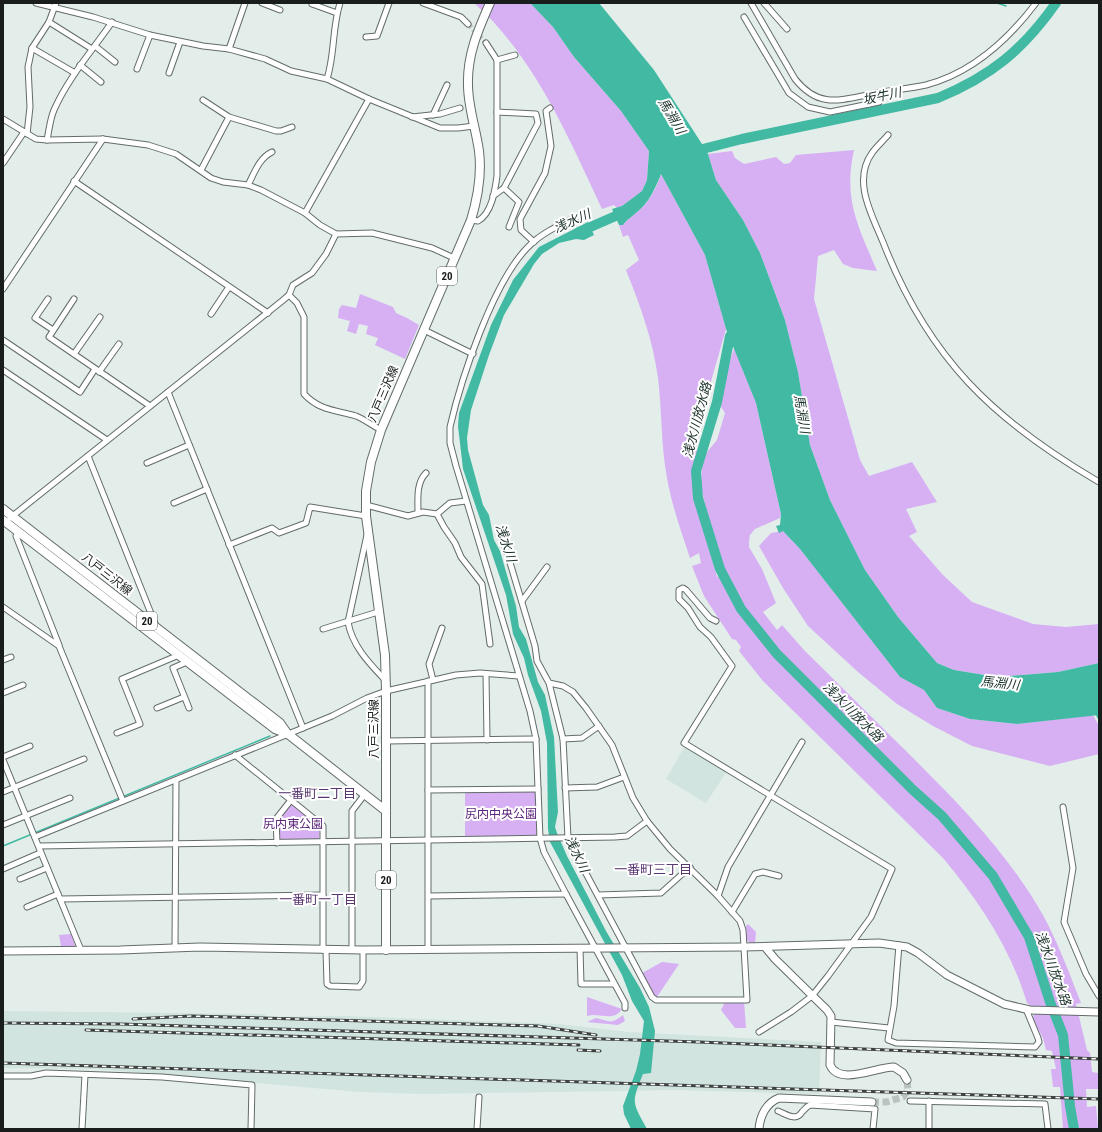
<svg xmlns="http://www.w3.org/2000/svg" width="1102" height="1132" viewBox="0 0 1102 1132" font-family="'Roboto Condensed','Noto Sans JP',sans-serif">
<rect width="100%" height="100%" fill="#e3edea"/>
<!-- built -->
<g fill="#d1e4df">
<path d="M685 746 727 771 706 803 666 779Z"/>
<path d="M3 1011 264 1014 267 1017 344 1016 559 1024 628 1032 821 1042 819 1094 675 1090 423 1094 360 1092 96 1069 3 1068Z"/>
</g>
<!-- green -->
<g fill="#d7b0f4">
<path d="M474 3H530L553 27 574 57 621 111 649 151 647 180 642 191 622 206 617 208 614 205 602 209C569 138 534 56 474 3Z"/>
<path d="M854 150C843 200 858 226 877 271L853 268 843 264 834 250 818 256 814 299 860 460 869 476 912 462 937 502 906 509 917 532 909 536 943 575 972 602 1033 624 1066 627 1099 624V663L1058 672 997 677 954 670 937 663 898 617 865 570 830 500 810 445 798 372 785 320 760 253 743 220 716 180 708 154 732 151 735 158 744 164 776 157 784 164 790 163 796 155Z"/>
<path d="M661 174 705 255 726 329 708 392 696 402 691 434 696 439 697 453 693 475 695 498 717 577 725 574 710 527 701 487 702 458 717 440 725 413 721 407 724 381 734 348 756 403 781 514 780 518 755 529 750 535 749 541V547L762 569 776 603 763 612 777 630 782 625 804 650C839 684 873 719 908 753 959 804 1008 853 1044 917 1059 945 1070 975 1081 1003L1076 1004 1087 1050 1090 1053 1092 1072 1098 1073 1099 1089H1086L1087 1107 1096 1106 1098 1129H1063L1060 1087H1053L1051 1069H1056L1052 1051 1046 1050 1043 1038 1032 1018 1034 1016 1030 1005 1027 1003C1011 949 979 901 943 858L763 681 739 651 741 647 736 640 732 639 704 596 692 566 701 563 699 553 690 558C681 531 672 506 667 478 661 446 662 411 658 378 653 340 640 305 626 270L639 260 628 235 623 237 619 225H623C627 219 632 217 637 212 649 203 657 187 661 174Z"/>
<path d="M360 294 393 307 396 313 407 318 419 325 405 359 375 345 378 338 366 334 368 326 359 324 356 334 347 331 350 321 338 318 339 309 342 305 356 308Z"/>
<path d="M783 531 800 549 900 677 924 690 937 708 970 719 1017 724 1093 715 1099 726V754L1050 766 972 746 933 726 897 704 858 672 808 626 783 588 759 546 771 533Z"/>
<path d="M536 791 537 836 465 837V792Z"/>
<path d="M290 804 320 826 319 839 280 840C271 826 282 814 290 804Z"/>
<path d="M748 924 756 932 755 943H750L747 940 746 926Z"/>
<path d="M71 934 75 946H61L59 935Z"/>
<path d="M662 962 679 964 657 997 655 996 642 973Z"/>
<path d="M587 997 622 1009C612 1023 601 1012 587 1016Z"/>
<path d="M744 1001 746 1028H735L721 1010 725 1002Z"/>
<path d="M623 1015 625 1021 618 1025 587 1022 596 1018C610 1021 610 1025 623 1015Z"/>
</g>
<!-- water -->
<g fill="#41b9a3">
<path d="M530 3H599L654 70 702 144 708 154 716 180 743 220 760 253 785 320 798 372 810 445 830 500 865 570 898 617 937 663 954 670 997 677 1058 672 1099 663V715L1017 724 970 719 937 708 924 690 900 677 800 549 783 531 779 533 776 526 780 525 781 514 756 403 726 329 705 255 661 174C656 187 649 203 637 212 632 217 627 219 623 225H619L612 209 622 206 642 191 647 180 649 151 621 111 574 57 553 27Z"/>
<path d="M588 222 594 235 584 240 576 239 559 243 542 254 534 264 504 315 489 355 471 410 467 438 468 450 483 505 489 515 494 540 500 551 516 606 519 627 526 639 538 682 545 695 554 737 558 812 555 827 557 833 567 856 606 931 640 988 649 1007 655 1031 651 1073 643 1074C631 1104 632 1101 647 1129H631L624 1114 623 1106 636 1071 640 1054 644 1021 632 1001 622 975 550 842 548 829 547 743 541 711 528 675 524 658 513 634 506 595 463 469 458 426 459 413 491 325 513 280 539 247Z"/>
</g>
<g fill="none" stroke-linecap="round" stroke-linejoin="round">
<!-- stream -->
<g stroke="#41b9a3" stroke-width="1.5">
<path d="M997 3 1006 6"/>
<path d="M1096 714 1099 719"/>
<path d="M3 846 270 736"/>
</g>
<!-- river -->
<g stroke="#41b9a3" stroke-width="10">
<path d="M691 152 742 139 938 98C991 76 1023 50 1056 3"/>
<path d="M579 232 627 211"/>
<path d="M737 327 730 336 717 402 696 471 698 498 720 569 741 609 777 654 913 790 942 816 993 876 1029 937 1050 1002 1063 1035 1070 1106 1074 1129"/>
</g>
<!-- minor-tunnel -->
<path stroke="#bbc3c1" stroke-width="5" stroke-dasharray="5 2.5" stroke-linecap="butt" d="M468 24 486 43"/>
<!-- tertiary-tunnel -->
<path stroke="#bbc3c1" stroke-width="7" stroke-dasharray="7 3.5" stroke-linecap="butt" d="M872 1102H887L903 1097 908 1090 907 1080"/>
<defs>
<g id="minor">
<path d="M36 3 93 17 150 35 203 46 229 49 265 59 291 71 327 79 369 99 440 128H458L474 126"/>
<path d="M262 3 280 10"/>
<path d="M423 3 461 17 468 24"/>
<path d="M751 3 795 79C819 109 840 100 872 94 890 90 908 89 926 85 972 73 1008 40 1036 3"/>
<path d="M764 3 787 29"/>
<path d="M312 4 337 13"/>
<path d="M744 17 789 93 808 107 830 112 879 102"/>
<path d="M49 22 92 49"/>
<path d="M366 37 377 36 389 3"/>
<path d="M95 46 115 62"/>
<path d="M32 48 75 73"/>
<path d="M229 49 245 3"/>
<path d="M497 60 515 55"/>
<path d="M80 65 101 82"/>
<path d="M137 69 150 35"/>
<path d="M169 73 180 42"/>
<path d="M327 79C335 54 332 28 340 3"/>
<path d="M203 100 229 117 276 131H281L292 127"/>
<path d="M433 115 447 85"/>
<path d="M412 117 440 114 460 108"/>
<path d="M3 119 36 139 47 140 103 139 148 145 176 154 211 178 223 182 248 185 261 190 305 213 320 225 336 234 372 233 432 248 454 258"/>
<path d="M27 134 30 107 28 67 32 48 49 22 56 3"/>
<path d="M888 135C883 141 876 147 872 153 852 181 872 215 883 242 928 358 993 420 1099 482"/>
<path d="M47 140C49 131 50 119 54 110 68 78 92 51 112 22"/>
<path d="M3 163 24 132"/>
<path d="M201 170 229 117"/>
<path d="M74 181 268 313"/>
<path d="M248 185C254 174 259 158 272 152"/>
<path d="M504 188 519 202 509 227"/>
<path d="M493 196 504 188 538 123 536 114 497 112"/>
<path d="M305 213 369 99"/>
<path d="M471 220 478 221C492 213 495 190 497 176V60L486 43"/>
<path d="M534 242 521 230 520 219 545 173 551 146 546 111 550 108"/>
<path d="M3 289 103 139"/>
<path d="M289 295 297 303 304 317V394C320 411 336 410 356 416 364 419 373 426 381 430"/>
<path d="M48 299 35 318 53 330"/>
<path d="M74 299 49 337 150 406"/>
<path d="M211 314 229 287"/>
<path d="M424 330 473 354"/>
<path d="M3 340 80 392 95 369"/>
<path d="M74 354 100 317"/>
<path d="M3 370 107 440"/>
<path d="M99 372 119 344"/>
<path d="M168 392 303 728"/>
<path d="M88 456 156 626"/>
<path d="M147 463 189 445"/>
<path d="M174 503 207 489"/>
<path d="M366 505 408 516 423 512 437 514 450 503 466 501"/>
<path d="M418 513C418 499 416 483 426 473"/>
<path d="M437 514 444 527 455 543 461 557 482 584 490 644"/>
<path d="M10 518 282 301 289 295 293 285 312 273 326 254 336 234"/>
<path d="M18 531 16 536 59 645"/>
<path d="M367 535 348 622C352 646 370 664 386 681"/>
<path d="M502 536 535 646 537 661 549 683 563 739 568 838 574 851 652 997 656 1000H747L743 930 740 921 718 896 670 849 647 821 633 798 612 745 586 708 573 692 563 686 549 683"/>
<path d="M229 545 272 528 279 533 306 523 310 507 366 516"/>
<path d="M522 601 547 567"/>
<path d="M3 607 59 646 123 801"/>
<path d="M716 621 710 618 686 590 683 588 679 590V599L688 608 700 627 711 637 732 666 684 743 892 869 871 917 828 976 812 996 791 1012 759 1032"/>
<path d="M323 629 378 612"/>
<path d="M3 660 11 657"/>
<path d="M187 662 173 668 189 708"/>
<path d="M486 674 487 740"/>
<path d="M433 680 429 664 442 628"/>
<path d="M428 681V949"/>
<path d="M3 693 23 685"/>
<path d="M157 708 184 697"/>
<path d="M117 733 140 724 122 679 179 655"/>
<path d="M563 739 582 738 599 726"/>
<path d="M386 741 536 739"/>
<path d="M235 755 323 826V950"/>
<path d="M3 757 30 746"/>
<path d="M3 760 81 950"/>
<path d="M565 788 597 787 624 777"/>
<path d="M428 790 538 789"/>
<path d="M3 792 84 759"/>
<path d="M1063 807 1073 868 1064 922 1086 974 1099 996"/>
<path d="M3 825 70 798"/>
<path d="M35 837 303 728 332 716 367 698 386 691 456 675 480 673 519 676"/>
<path d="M277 843 276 819 291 800"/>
<path d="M39 846 615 837 627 836 647 821"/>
<path d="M3 869 40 853"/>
<path d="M20 879 47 868"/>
<path d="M566 894 625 1003V1008"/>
<path d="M598 895 661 893 690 867"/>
<path d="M429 896 566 894 544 852 540 838 536 739 530 711 456 466 450 443V427C461 379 493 282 528 247 542 232 564 223 583 214"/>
<path d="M718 896 728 867 802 742"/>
<path d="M60 899 323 895"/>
<path d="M27 907 58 894"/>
<path d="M732 912 755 874 763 872 779 876"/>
<path d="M899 945 894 1006 888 1040 896 1043 1035 1047 1039 1042 1038 1038 1026 1009"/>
<path d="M175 948 176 780"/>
<path d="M580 948 581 984H614"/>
<path d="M326 950 327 984 330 986 359 987 363 981V950"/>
<path d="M352 950V811L365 794"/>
<path d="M831 1022 889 1028"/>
<path d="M3 1076H31L46 1073 162 1077 252 1085 251 1129"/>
<path d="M910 1101 1045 1104 1048 1129"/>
<path d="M778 1111C786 1114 796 1122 802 1112 805 1109 806 1107 810 1105L875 1109 873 1129"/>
<path d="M82 1129 85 1075"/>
<path d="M477 1129 479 1097"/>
<path d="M929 1129V1101"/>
</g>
<g id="tertiary">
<path d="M765 947 775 959 827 1010 831 1016 830 1065C839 1086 876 1067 894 1067L903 1073 907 1080"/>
<path d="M3 951 120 950 200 947 363 950 743 947 879 943 907 947 918 953 947 975 1004 1004 1030 1010 1099 1012"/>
<path d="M759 1129C760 1116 766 1103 779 1098L872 1102"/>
</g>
<g id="primary">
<path d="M3 509 280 723 287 733"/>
<path d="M3 520 275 729 288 734 386 811"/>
<path d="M386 950V691L385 655 366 516V491L371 462 381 430 471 220C478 197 482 175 479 151 476 129 468 107 468 85 467 55 478 30 490 3"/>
</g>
</defs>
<!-- minor casing -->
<use href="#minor" stroke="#636c6a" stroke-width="7"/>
<!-- tertiary casing -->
<use href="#tertiary" stroke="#636c6a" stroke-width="9"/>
<!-- primary casing -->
<use href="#primary" stroke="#636c6a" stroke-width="10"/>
<!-- minor -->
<use href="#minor" stroke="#fff" stroke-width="5"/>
<!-- tertiary -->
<use href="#tertiary" stroke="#fff" stroke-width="7"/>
<!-- primary -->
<use href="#primary" stroke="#fff" stroke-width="8"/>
<defs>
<g id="rail">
<path d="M133 1019 191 1016 538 1026 596 1035"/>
<path d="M3 1023 120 1024 699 1042 1099 1059"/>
<path d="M86 1030 579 1045"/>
<path d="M578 1050 600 1051"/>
<path d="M3 1063 1099 1099"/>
</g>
</defs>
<!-- rail casing -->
<use href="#rail" stroke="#3d4240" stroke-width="3"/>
<!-- rail -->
<use href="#rail" stroke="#fff" stroke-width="1.5" stroke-dasharray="4.5" stroke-linecap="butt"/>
</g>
<g text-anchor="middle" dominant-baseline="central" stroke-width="4" stroke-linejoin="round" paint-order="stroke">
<!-- shield labels -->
<g fill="#fff" stroke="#5e6160" stroke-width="1">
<rect x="437" y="267" width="20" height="18" rx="3"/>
<rect x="137" y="612" width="20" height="18" rx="3"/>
<rect x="376" y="871" width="20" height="18" rx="3"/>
</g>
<g font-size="11" font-weight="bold" fill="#191d1c">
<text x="447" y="276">20</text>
<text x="147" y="621">20</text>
<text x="386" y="880">20</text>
</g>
<!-- street labels -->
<g font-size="12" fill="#191d1c" stroke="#fff">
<text transform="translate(383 394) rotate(-67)">八戸三沢線</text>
<text transform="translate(107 574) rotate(38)">八戸三沢線</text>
<text transform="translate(374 729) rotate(-90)">八戸三沢線</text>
</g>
<!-- park labels -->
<g font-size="12" fill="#5a2479" stroke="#fff">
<text x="501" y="814">尻内中央公園</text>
<text x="293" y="824">尻内東公園</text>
</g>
<!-- water labels -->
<g font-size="13" font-style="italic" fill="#1b302b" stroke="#fff">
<text transform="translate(882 96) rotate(-12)">坂牛川</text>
<text transform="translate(672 116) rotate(59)">馬淵川</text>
<text transform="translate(572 221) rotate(-24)">浅水川</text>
<text transform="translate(802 414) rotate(80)">馬淵川</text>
<text transform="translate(697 420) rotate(-75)">浅水川放水路</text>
<text transform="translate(506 543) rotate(72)">浅水川</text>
<text transform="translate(1000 683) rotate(6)">馬淵川</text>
<text transform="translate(853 712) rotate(45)">浅水川放水路</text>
<text transform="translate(577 854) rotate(65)">浅水川</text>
<text transform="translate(1053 968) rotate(70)">浅水川放水路</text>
</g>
<!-- neighbourhood labels -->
<g font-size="13" fill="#593770" stroke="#fff">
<text x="317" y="793">一番町二丁目</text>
<text x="653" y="869">一番町三丁目</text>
<text x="318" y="899">一番町一丁目</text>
</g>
</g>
<!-- border -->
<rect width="1102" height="1132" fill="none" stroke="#191d1c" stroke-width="8"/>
</svg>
